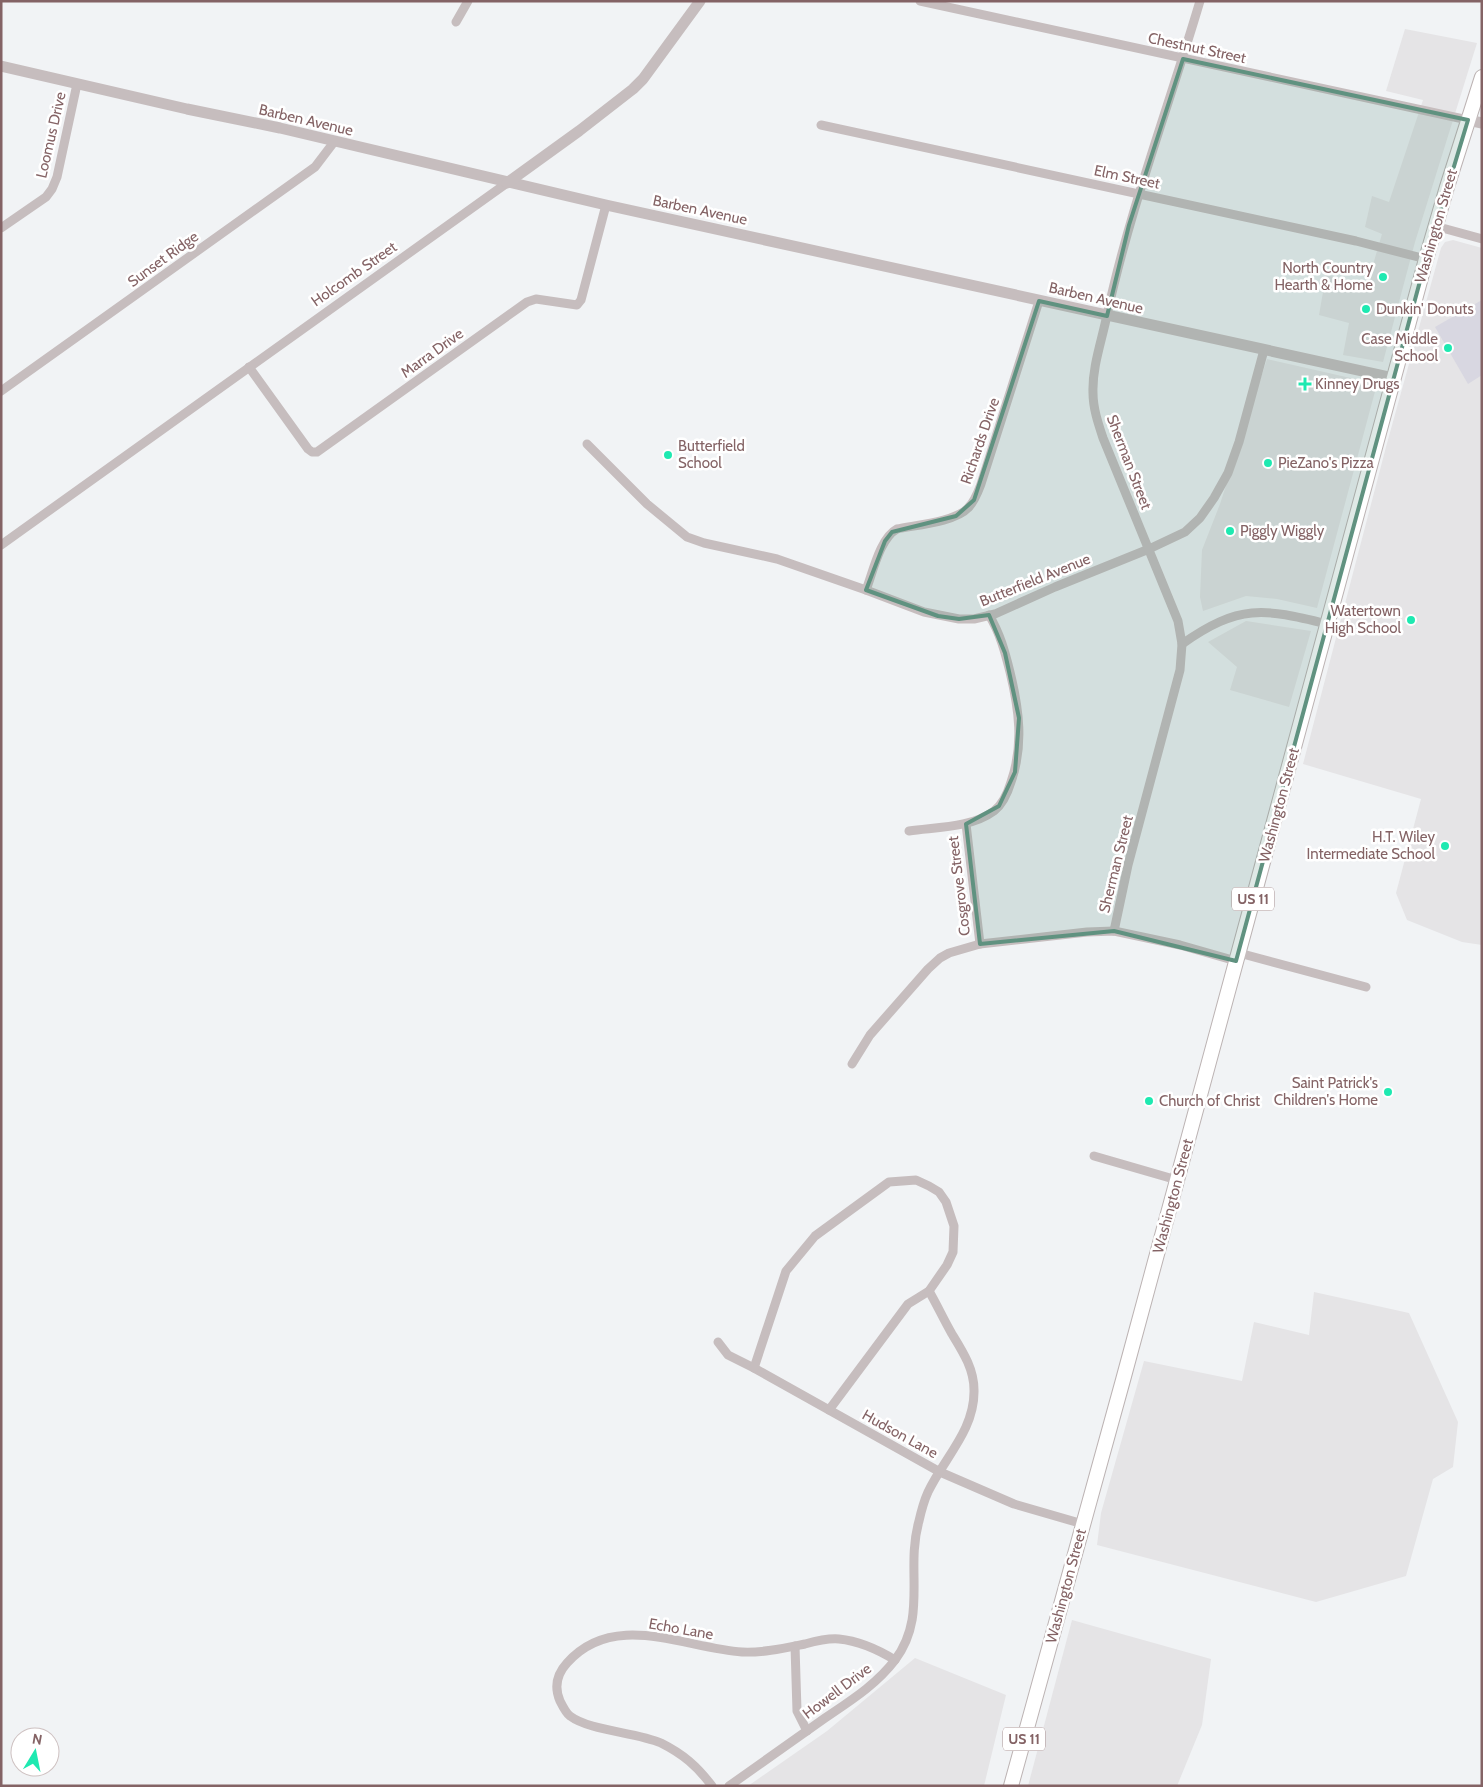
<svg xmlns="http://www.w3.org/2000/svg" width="1483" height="1787" viewBox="0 0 1483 1787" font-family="Cabin,sans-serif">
<rect width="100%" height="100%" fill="#f1f3f5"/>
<!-- built -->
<g fill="#e5e4e6">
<path d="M1405 29 1477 43 1415 242 1383 362 1343 355 1349 323 1319 315 1326 275 1367 285 1382 234 1365 227 1372 196 1389 202 1423 100 1386 91Z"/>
<path d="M1453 240 1482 248V945L1462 942 1407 920 1396 893 1421 799 1303 764 1386 447 1441 248 1445 242Z"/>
<path d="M1267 359 1377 384 1317 608 1277 599 1246 596 1203 611 1200 597 1202 550 1220 504Z"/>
<path d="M1246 621 1311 631 1289 707 1230 690 1237 667 1208 642Z"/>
<path d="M1314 1292 1409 1313 1458 1422 1453 1467 1433 1479 1406 1576 1316 1602 1097 1545 1101 1513 1144 1361 1242 1381 1254 1322 1309 1335Z"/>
<path d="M1072 1620 1211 1659 1202 1725 1177 1786H1028Z"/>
<path d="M915 1658 1006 1695 984 1786H748L827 1731Z"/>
</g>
<!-- grass -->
<path fill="#d8d7e1" d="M1482 300V375L1468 384 1435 327Z"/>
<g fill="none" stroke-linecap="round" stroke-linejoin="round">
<defs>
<path id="primary" d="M1011 1786 1123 1380 1426 259 1447 187 1482 77"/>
</defs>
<!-- primary casing -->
<use href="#primary" stroke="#bcb3b3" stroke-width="16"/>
<!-- minor -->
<g stroke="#c6bdbe" stroke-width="9">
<path d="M920 1 1468 120"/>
<path d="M456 22 468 1"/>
<path d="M821 125 1356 241 1426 259"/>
<path d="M1435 226 1482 239"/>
<path d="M1 228 46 197 52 189 57 177 77 84"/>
<path d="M249 367 308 449 312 452H317L527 302 536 299 577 305 581 300 606 205"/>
<path d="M1 391 315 167 334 142"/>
<path d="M587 444 647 504 687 537 704 543 777 559 866 590 924 612 959 619H974L995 614 1055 587 1149 549 1185 532 1200 518 1214 498 1228 473 1239 442 1264 350"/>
<path d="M1 545 507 183"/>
<path d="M866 590C873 572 880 538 897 529 916 525 955 522 968 508 975 501 978 492 981 484L1039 301"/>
<path d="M1182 644C1239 604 1263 608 1327 624"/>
<path d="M966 824 980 944"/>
<path d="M909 831C937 827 971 828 994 811 1003 804 1008 792 1011 782 1024 745 1019 709 1010 672 1005 652 1000 633 989 615"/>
<path d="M1114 931 1128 865 1180 670 1182 644 1178 621 1103 438C1098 423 1093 408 1093 393 1092 367 1102 340 1107 315 1130 208 1169 106 1200 1"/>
<path d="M1239 953 1366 987"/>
<path d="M852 1064 870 1035 928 969 940 958 949 953 980 944 1087 932 1114 931 1180 945 1236 961"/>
<path d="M1094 1156 1177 1180"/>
<path d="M718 1342 728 1355 754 1368 940 1472 1014 1504 1083 1524"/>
<path d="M754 1368 786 1271 815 1236 889 1182 916 1180 929 1186 939 1192 946 1202 954 1226 953 1252 947 1265 929 1291 908 1304 829 1410"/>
<path d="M795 1646 797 1711 807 1731"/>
<path d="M712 1786C697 1766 683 1754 661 1743 636 1732 590 1731 570 1716 567 1714 562 1705 560 1701 554 1687 557 1674 567 1663 614 1610 684 1648 742 1652 763 1653 785 1648 805 1644 816 1641 828 1638 839 1639 860 1641 877 1649 895 1660"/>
<path d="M729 1786C761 1763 793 1741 825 1718 850 1701 876 1685 895 1660 928 1616 905 1570 919 1521 921 1512 924 1501 928 1492 944 1458 975 1430 974 1390 974 1369 963 1352 952 1334 944 1320 937 1305 929 1291"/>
</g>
<!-- tertiary -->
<g stroke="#c6bdbe" stroke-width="11">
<path d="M1 66 187 109 280 128 606 205 1394 378"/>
<path d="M1468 120 1482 123"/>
<path d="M507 183 579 131 633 89 643 79 700 1"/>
</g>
<!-- primary -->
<use href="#primary" stroke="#fff" stroke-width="14"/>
</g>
<!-- marked area -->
<path fill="#609280" fill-opacity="0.2" stroke="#609280" stroke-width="4" stroke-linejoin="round" d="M1183 59 1468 120 1426 259 1236 961 1114 931 980 944 966 824 999 806 1015 772 1019 718 1005 653 989 615 959 619 938 616 866 590 885 541 892 532 956 516 974 500 1039 301 1107 316 1129 225Z"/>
<!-- markers -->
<g fill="#1ee9b1" stroke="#fff" stroke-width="2">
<circle cx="1383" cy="277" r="5"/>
<circle cx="1366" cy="309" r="5"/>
<circle cx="1448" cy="348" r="5"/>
<path d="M1302.5 376.5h5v5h5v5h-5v5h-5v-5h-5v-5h5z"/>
<circle cx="668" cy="455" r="5"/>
<circle cx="1268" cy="463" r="5"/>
<circle cx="1230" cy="531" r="5"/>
<circle cx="1411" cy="620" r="5"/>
<circle cx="1445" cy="846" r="5"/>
<circle cx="1388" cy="1092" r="5"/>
<circle cx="1149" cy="1101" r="5"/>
</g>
<g text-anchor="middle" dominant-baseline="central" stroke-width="5" stroke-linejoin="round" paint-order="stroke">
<!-- shield labels -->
<g fill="#fff" stroke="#a99293" stroke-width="1">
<rect x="1232" y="887.5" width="42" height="23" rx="4"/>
<rect x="1003" y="1727.5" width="42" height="23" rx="4"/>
</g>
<g font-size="14" font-weight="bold" fill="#846365">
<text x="1253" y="899">US 11</text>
<text x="1024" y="1739">US 11</text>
</g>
<!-- street labels -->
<g font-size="15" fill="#846365" stroke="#fff">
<text transform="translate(1197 48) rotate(12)">Chestnut Street</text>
<text transform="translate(306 120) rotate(13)">Barben Avenue</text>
<text transform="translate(51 135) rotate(-77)">Loomus Drive</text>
<text transform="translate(1127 177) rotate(12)">Elm Street</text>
<text transform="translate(700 210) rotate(12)">Barben Avenue</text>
<text transform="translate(1436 226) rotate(-74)">Washington Street</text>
<text transform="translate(163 259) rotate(-36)">Sunset Ridge</text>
<text transform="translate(354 274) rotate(-35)">Holcomb Street</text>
<text transform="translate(1096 298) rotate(13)">Barben Avenue</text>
<text transform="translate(432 353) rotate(-36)">Marra Drive</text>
<text transform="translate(980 441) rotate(-71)">Richards Drive</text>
<text transform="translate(1129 462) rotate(69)">Sherman Street</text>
<text transform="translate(1035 580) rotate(-22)">Butterfield Avenue</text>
<text transform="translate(1279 805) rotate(-75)">Washington Street</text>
<text transform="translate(1116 864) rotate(-76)">Sherman Street</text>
<text transform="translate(959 886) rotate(-97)">Cosgrove Street</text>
<text transform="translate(1173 1196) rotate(-75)">Washington Street</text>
<text transform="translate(900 1434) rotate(29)">Hudson Lane</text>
<text transform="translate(1066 1586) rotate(-75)">Washington Street</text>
<text transform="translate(681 1629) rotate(10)">Echo Lane</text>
<text transform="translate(837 1691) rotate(-37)">Howell Drive</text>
</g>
<!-- poi labels -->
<g font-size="15" fill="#846365" stroke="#fff" text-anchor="start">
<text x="1373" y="268" text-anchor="end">North Country<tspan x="1373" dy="17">Hearth &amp; Home</tspan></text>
<text x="1376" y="309">Dunkin' Donuts</text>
<text x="1438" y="339" text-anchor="end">Case Middle<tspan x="1438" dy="17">School</tspan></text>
<text x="1315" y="384">Kinney Drugs</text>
<text x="678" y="446">Butterfield<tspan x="678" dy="17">School</tspan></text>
<text x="1278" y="463">PieZano's Pizza</text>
<text x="1240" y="531">Piggly Wiggly</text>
<text x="1401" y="611" text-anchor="end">Watertown<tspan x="1401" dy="17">High School</tspan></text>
<text x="1435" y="837" text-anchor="end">H.T. Wiley<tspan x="1435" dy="17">Intermediate School</tspan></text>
<text x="1378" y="1083" text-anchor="end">Saint Patrick's<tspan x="1378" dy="17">Children's Home</tspan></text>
<text x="1159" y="1101">Church of Christ</text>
</g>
</g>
<!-- border -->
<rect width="1483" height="1787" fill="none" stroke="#846365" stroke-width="5"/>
<!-- north arrow -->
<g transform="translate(35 1752) rotate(10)"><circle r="24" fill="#ffffff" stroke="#cec1c1"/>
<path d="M0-4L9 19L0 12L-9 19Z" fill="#1ee9b1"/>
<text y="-8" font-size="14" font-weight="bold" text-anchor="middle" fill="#846365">N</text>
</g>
</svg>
